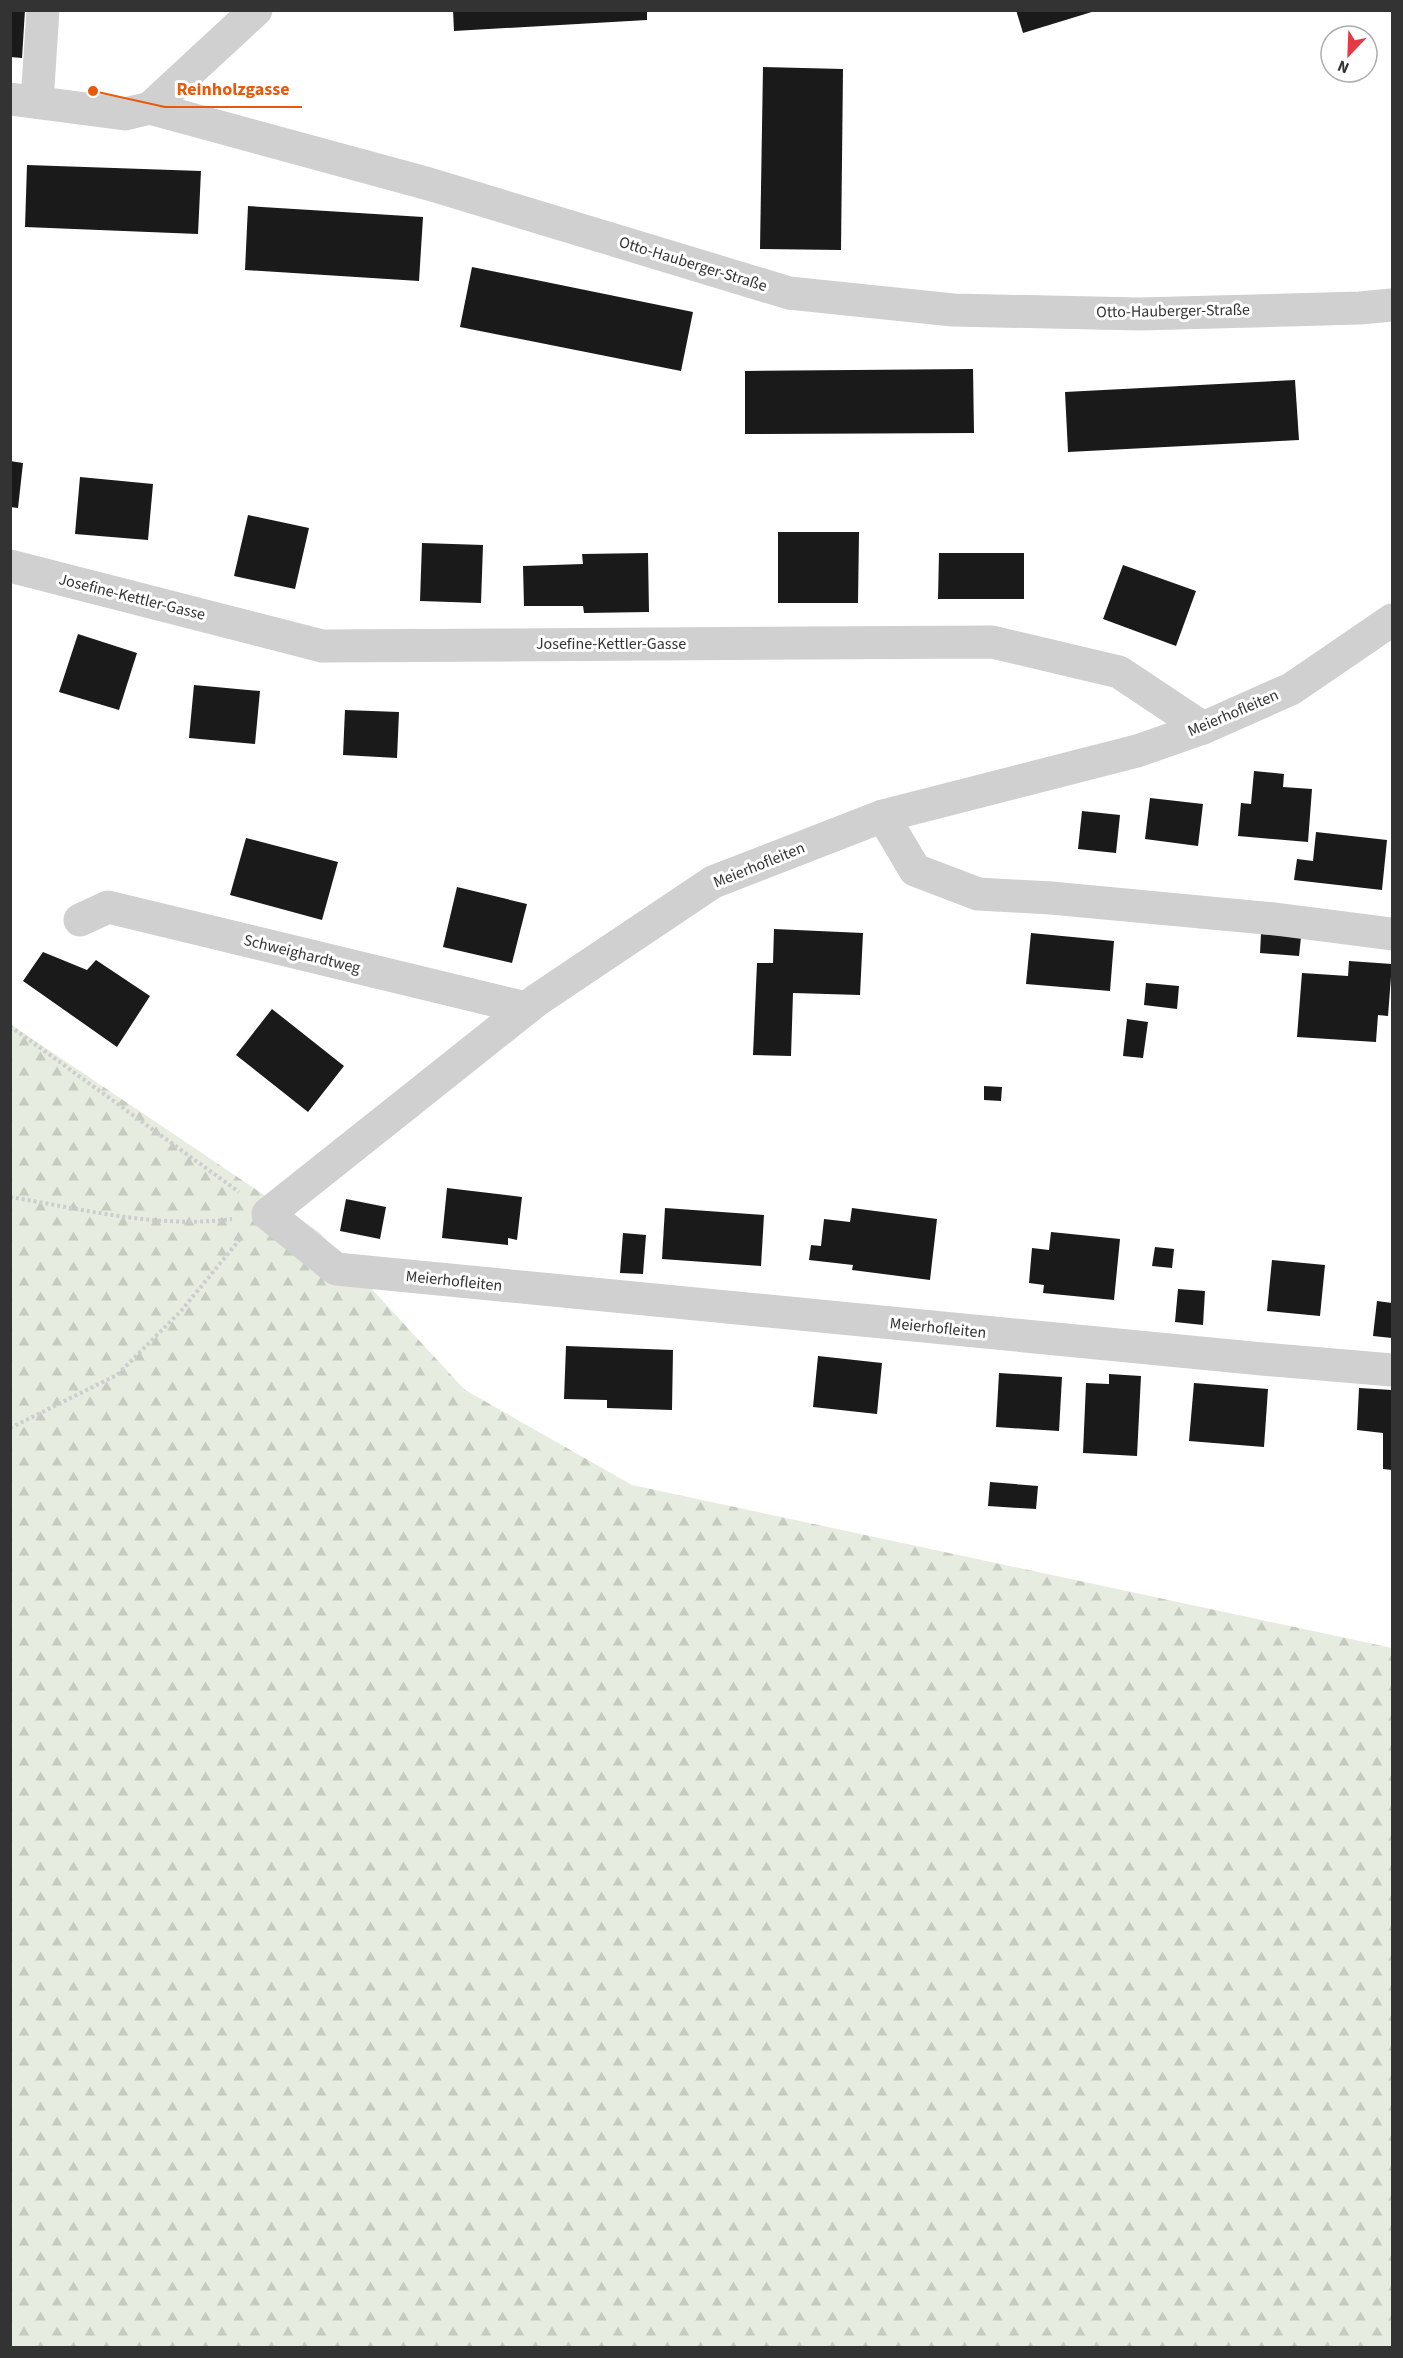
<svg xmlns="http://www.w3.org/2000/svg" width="1403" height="2358" viewBox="0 0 1403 2358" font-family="'Source Sans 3',sans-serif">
<defs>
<pattern id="forest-firs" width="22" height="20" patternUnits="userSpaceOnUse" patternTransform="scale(1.5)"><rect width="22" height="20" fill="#e6ecdf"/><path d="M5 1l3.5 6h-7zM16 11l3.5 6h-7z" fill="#c6cbc0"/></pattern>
</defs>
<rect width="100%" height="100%" fill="#fff"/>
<!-- forest -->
<path fill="url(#forest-firs)" d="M10 1024 319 1232 465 1390 632 1485 1392 1648V2347H11Z"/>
<!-- building -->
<g fill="#1a1a1a">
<path d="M10 10H25L22 58 10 57Z"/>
<path d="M453 10H647V20L454 31Z"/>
<path d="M1016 10H1095V11L1023 33Z"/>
<path d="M763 67 843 69 841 250 760 249Z"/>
<path d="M27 165 201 171 198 234 25 227Z"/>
<path d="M248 206 423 217 419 281 245 270Z"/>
<path d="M472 267 693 312 681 371 460 327Z"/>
<path d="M973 369 974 433 745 434V371Z"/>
<path d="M1295 380 1299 440 1068 452 1065 392Z"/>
<path d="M10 461 23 463 18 508 10 507Z"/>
<path d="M80 477 153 484 148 540 75 534Z"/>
<path d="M248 515 309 528 295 589 234 576Z"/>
<path d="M778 532H859L858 603H778Z"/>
<path d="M422 543 483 545 481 603 420 601Z"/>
<path d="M648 553 649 612 584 613 583 606H524L523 566 583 564 582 554Z"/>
<path d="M939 553H1024V599H938Z"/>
<path d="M1123 565 1196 591 1176 646 1103 619Z"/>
<path d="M78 634 137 653 119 710 59 692Z"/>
<path d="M194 685 260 691 255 744 189 738Z"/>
<path d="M345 710 399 712 397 758 343 755Z"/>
<path d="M1254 771 1284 774 1283 787 1312 789 1308 842 1238 836 1241 803 1251 804Z"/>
<path d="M1150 798 1203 804 1198 846 1145 839Z"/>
<path d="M1082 811 1120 815 1116 853 1078 849Z"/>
<path d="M1316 832 1387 840 1382 890 1294 880 1297 859 1313 861Z"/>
<path d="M246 838 338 862 322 920 230 895Z"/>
<path d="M457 887 527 904 512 963 443 947Z"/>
<path d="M774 929 863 933 860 995 793 993 791 1056 753 1055 757 963H773Z"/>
<path d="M1031 933 1114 941 1110 991 1026 984Z"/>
<path d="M1261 934 1301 937 1299 956 1260 953Z"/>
<path d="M43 952 87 970 96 960 150 996 117 1047 23 981Z"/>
<path d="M1349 961 1392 964 1388 1016 1378 1015 1376 1042 1297 1037 1302 973 1348 976Z"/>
<path d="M1146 983 1179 986 1177 1009 1144 1005Z"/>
<path d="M272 1009 344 1066 308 1112 236 1055Z"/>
<path d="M1127 1019 1148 1022 1143 1058 1123 1056Z"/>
<path d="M984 1086 1002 1087 1001 1101 984 1100Z"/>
<path d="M447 1188 522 1197 517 1240 508 1238V1245L442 1238Z"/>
<path d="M346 1199 386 1207 380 1239 340 1231Z"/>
<path d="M665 1208 764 1215 761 1266 662 1259Z"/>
<path d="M852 1208 937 1219 930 1280 852 1270 853 1265 809 1260 811 1245 821 1246 824 1219 850 1222Z"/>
<path d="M1051 1232 1120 1239 1114 1300 1043 1293 1044 1285 1029 1283 1032 1248 1049 1250Z"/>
<path d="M623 1233 646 1235 643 1274 620 1273Z"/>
<path d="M1155 1247 1174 1249 1172 1268 1152 1266Z"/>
<path d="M1272 1260 1325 1265 1320 1316 1267 1311Z"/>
<path d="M1178 1289 1205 1291 1203 1325 1175 1322Z"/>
<path d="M1377 1301 1392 1303V1338L1373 1336Z"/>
<path d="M566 1346 673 1350 672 1410 607 1408V1400L564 1399Z"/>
<path d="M818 1356 882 1363 877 1414 813 1407Z"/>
<path d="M999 1373 1062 1377 1059 1431 996 1427Z"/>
<path d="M1109 1374 1141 1376 1137 1456 1083 1453 1086 1383 1109 1384Z"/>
<path d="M1194 1383 1268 1389 1264 1447 1189 1441Z"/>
<path d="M1359 1388 1392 1390V1470L1383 1469V1433L1357 1430Z"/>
<path d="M990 1482 1038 1486 1036 1509 988 1506Z"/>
</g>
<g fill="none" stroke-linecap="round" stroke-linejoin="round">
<!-- path -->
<g stroke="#cdcdcd" stroke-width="4" stroke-dasharray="3 3" stroke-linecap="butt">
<path d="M10 1026 239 1192"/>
<path d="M10 1197C83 1209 158 1229 232 1219"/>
<path d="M10 1428 117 1375 181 1311 241 1238"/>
</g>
<!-- minor -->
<g stroke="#d0d0d0" stroke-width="33">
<path d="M10 99 125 114 150 108 429 184 789 293 953 310 1139 314 1360 308 1392 305"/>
<path d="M37 102 43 10"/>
<path d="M150 108 256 10"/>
<path d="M10 566 322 646 992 642 1119 672 1203 728"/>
<path d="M1392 620 1291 689 1203 728 1137 751 883 816 713 882 537 1000 268 1214 336 1269 1262 1359 1392 1370"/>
<path d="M883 816 915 870 978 894 1051 898 1275 919 1392 934"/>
<path d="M80 920 108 907 526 1008"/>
</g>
</g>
<g text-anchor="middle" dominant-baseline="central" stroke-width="6" stroke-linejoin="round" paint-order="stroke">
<!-- street labels -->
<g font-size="16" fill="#333" stroke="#fff">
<text transform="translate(693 264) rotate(17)">Otto-Hauberger-Straße</text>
<text transform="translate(1173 311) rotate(-1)">Otto-Hauberger-Straße</text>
<text transform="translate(132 597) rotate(14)">Josefine-Kettler-Gasse</text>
<text x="611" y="644">Josefine-Kettler-Gasse</text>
<text transform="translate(1233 713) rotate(-23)">Meierhofleiten</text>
<text transform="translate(759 865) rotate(-22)">Meierhofleiten</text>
<text transform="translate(302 954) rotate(14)">Schweighardtweg</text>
<text transform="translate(454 1281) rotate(6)">Meierhofleiten</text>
<text transform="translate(938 1328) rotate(6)">Meierhofleiten</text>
</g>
</g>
<!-- callouts -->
<path fill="none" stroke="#e8590c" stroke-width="2" d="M93 91L165 107H302"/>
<circle fill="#e8590c" stroke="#fff" stroke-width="2" cx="93" cy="91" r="6"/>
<g font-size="18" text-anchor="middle" font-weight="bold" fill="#e8590c" stroke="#fff" stroke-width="6" stroke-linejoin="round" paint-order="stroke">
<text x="233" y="95">Reinholzgasse</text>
</g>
<!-- border -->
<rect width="1403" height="2358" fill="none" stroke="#333333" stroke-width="24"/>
<!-- north arrow -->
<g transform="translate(1349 54) rotate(203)"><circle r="28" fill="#ffffff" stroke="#adadad" stroke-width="1.5"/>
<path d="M0-4.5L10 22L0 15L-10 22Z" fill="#e63946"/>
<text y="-9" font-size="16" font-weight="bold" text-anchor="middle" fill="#333333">N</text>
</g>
</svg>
